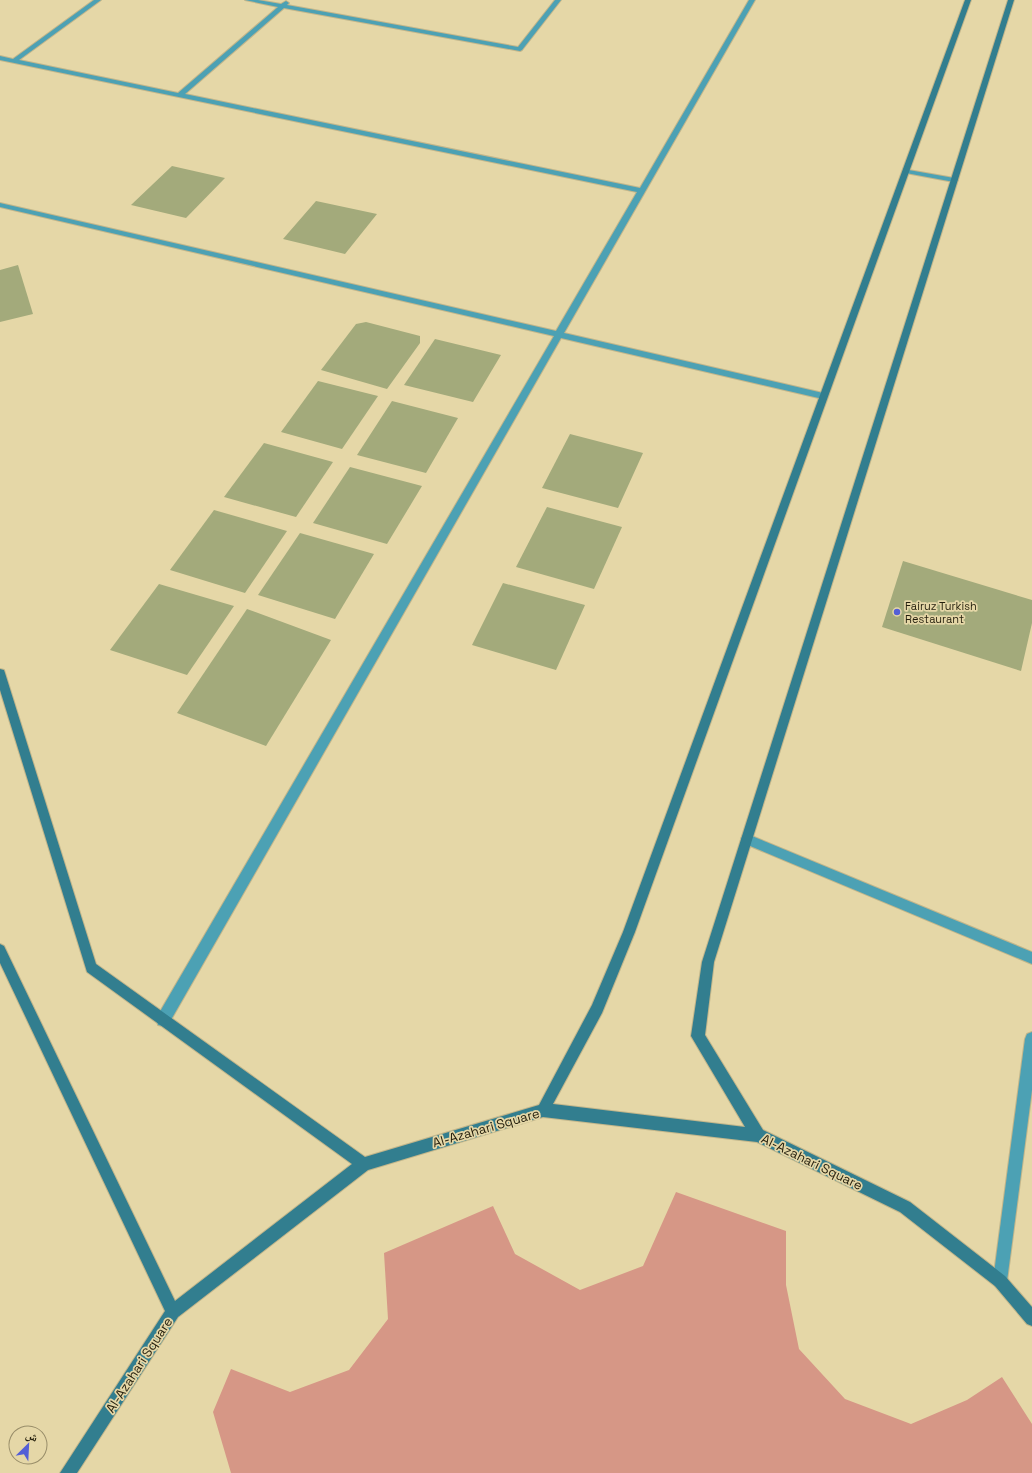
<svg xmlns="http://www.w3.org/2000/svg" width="1032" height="1473" viewBox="0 0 1032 1473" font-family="'Space Grotesk','Noto Naskh Arabic',sans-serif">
<rect width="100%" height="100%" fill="#e5d7a7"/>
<!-- green -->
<path fill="#d69786" d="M676 1192 786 1231V1285L799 1349 845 1399 911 1424 967 1400 1002 1377 1032 1424V1473H231L213 1412 231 1369 290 1392 349 1370 388 1319 384 1253 493 1206 515 1254 580 1290 643 1266Z"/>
<!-- building -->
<g fill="#a3aa7b">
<path d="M172 166 225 178 186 218 131 205Z"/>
<path d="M316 201 377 214 345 254 283 239Z"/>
<path d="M18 265 33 314 0 322V270Z"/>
<path d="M366 322 420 336V343L387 389 321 370 356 324Z"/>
<path d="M435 339 501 355 473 402 404 385Z"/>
<path d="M318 381 378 396 342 449 281 432Z"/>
<path d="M392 401 458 418 426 473 357 455Z"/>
<path d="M570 434 643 453 618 508 542 488Z"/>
<path d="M264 443 333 462 296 517 224 497Z"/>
<path d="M350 467 422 486 387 544 313 523Z"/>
<path d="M547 507 622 527 594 589 516 567Z"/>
<path d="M214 510 287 531 245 593 170 570Z"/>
<path d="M300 533 374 554 335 619 258 595Z"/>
<path d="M903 561 1032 600V623L1021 671 882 627Z"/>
<path d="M503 583 585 605 556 670 472 645Z"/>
<path d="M159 584 234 606 187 675 110 650Z"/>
<path d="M247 609 331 640 266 746 177 713Z"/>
</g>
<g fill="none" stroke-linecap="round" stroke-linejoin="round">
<defs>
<g id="minor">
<path d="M94 0H101L19 60 178 93 278 7 245 0H258L281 4 286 1 289 3 287 5 518 47 555 0H561L522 50 520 51 284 8 185 94 640 188 749 0H755L564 333 823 393 827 396 823 399 561 338 168 1025 163 1026 158 1025 157 1020 158 1015 554 336 0 207V203L556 331 637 192 0 60V56L13 59Z"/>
<path d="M903 169 954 178 958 180 954 182 906 173H903Z"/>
<path d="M747 834 1032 952V964L743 843 741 839 743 835Z"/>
<path d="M1032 1032V1090L1007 1281 1005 1286 1000 1288 995 1286 993 1281 1025 1039 1027 1034Z"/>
</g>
<path id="secondary" d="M965 0H971L635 932 602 1013 553 1104 745 1127 691 1036 702 962 1008 0H1014L714 962 705 1035 763 1130 910 1202 1005 1276 1032 1307V1326L1027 1324 995 1286 900 1212 757 1142 543 1117 368 1170 178 1317 77 1473H60L165 1311 0 963V944L4 946 175 1301 352 1164 87 972 0 690V669L4 670 5 673 96 964 365 1157 539 1105 592 1005 623 932Z"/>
</defs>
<!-- minor casing -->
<use href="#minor" stroke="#c2b68b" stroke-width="2"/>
<!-- secondary casing -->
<use href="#secondary" stroke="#c2b68b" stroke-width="2"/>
<!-- minor -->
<use href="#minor" fill="#4ca1b4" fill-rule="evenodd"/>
<!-- secondary -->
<use href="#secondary" fill="#327e8f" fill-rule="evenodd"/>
</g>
<!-- markers -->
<circle fill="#545fd6" stroke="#e5d7a7" stroke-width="1.5" cx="897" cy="612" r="4"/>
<g text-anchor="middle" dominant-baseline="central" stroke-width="3.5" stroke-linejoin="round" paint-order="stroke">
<!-- poi labels -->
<g font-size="11" fill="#241f0d" stroke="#e5d7a7" text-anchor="start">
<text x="905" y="606">Fairuz Turkish<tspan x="905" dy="13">Restaurant</tspan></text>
</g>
<!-- near-street labels -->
<g font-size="13" fill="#241f0d" stroke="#e5d7a7">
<text transform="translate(486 1128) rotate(-16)">Al-Azahari Square</text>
<text transform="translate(812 1162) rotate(26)">Al-Azahari Square</text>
<text transform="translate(139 1365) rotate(-57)">Al-Azahari Square</text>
</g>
</g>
<!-- north arrow -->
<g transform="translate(28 1445) rotate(24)"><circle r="19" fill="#e5d7a7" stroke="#988d69"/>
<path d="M0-3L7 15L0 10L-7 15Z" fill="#545fd6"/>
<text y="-6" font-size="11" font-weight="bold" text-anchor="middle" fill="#241f0d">ش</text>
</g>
</svg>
